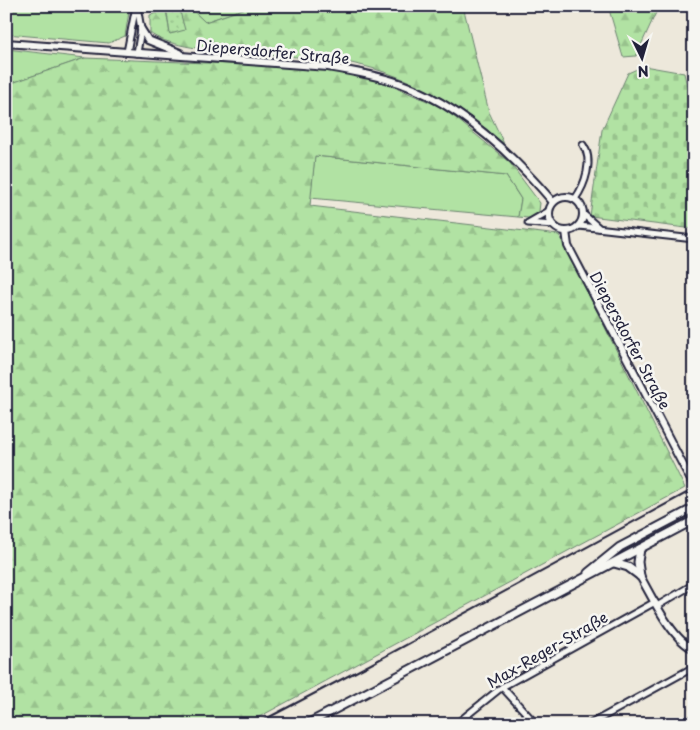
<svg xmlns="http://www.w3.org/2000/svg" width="700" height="730" viewBox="0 0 700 730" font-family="'Playpen Sans',sans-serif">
<defs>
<pattern id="forest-firs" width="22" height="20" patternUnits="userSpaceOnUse" patternTransform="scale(1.25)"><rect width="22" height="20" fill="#b1e2a3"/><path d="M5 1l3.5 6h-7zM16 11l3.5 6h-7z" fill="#98c28d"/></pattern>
<pattern id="cemetery-stones" width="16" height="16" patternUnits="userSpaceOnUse" patternTransform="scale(1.25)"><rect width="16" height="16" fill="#b1e2a3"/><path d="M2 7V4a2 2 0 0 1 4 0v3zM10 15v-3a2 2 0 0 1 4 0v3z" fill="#98c28d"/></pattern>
<pattern id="garden-dots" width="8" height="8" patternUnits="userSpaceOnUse" patternTransform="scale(1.25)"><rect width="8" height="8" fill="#b1e2a3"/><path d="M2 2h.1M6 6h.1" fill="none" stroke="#98c28d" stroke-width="1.8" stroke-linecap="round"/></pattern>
</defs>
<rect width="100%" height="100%" fill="#ede8db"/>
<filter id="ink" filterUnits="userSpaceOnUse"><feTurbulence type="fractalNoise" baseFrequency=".02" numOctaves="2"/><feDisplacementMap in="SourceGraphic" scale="10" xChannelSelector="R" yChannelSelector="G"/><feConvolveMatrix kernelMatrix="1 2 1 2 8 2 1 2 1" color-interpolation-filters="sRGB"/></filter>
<g filter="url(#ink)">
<!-- grass -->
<g fill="#b1e2a3" stroke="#6a826f">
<path d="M6 6H130L125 36 109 43 6 34Z"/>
<path d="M188 6H252L205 22Z"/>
<path d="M6 49 85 58 6 85Z"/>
<path d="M315 156 506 176 521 199 518 217 310 198Z"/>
</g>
<!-- forest -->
<g fill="url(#forest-firs)" stroke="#6a826f">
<path d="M184 6H188L205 22 252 6H463L489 112 504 144C457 102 402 71 340 61 297 54 178 56 150 33V15L166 10 170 34 179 8Z"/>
<path d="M608 6H659L636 56 623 57Z"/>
<path d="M85 58 303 67 353 74 380 81 439 106 457 119 510 163 540 203 538 219 518 217 521 199 506 176 315 156 310 206 559 235 685 488 246 724H6V85Z"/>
</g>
<!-- cemetery -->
<path fill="url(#cemetery-stones)" stroke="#6a826f" d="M644 66 684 73 686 82 694 95V229L590 216 602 130 628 73Z"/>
<!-- garden -->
<path fill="url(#garden-dots)" stroke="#6a826f" d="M166 6H184L179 8 185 30 170 34Z"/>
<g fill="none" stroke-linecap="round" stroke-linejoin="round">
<defs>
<g id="minor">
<path d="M127 52 136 6"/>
<path d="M137 53 141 29 137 6"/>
<path d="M575 199C585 185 594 160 583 145"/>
<path d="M583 214 599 228"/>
<path d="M530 222 549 211"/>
<path d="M528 223 553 225"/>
<path d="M579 226 694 239"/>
<path d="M657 606 694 584"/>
<path d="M502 687 536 724"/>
<path d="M456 724 502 687 655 602"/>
<path d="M590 724 694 667"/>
<path d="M684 724 694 718"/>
</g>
<g id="tertiary">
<path d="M141 29 148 40 180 53"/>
<path d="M6 43 328 67C352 71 376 75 399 83 460 104 512 154 553 202"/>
<circle cx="566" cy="214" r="17"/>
<path d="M566 231 568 246 694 486"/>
<path d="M640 576C652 597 672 640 694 649"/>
</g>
<g id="secondary">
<path d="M640 549 638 562 640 576"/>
<path d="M614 563 628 567 640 576"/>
<path d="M588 573 620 547 694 508"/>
<path d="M307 724 694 520"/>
</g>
</defs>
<!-- minor casing -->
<use href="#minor" stroke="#22223b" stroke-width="9"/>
<!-- tertiary casing -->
<use href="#tertiary" stroke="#22223b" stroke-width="10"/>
<!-- secondary casing -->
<use href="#secondary" stroke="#22223b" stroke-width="11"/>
<!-- minor -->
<use href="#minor" stroke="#f6f6f2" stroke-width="5"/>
<!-- tertiary -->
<use href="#tertiary" stroke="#f6f6f2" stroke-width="6"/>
<!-- secondary -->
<use href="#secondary" stroke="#f6f6f2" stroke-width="7"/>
<!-- rail -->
<path stroke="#22223b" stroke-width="2" d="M256 724 371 664 694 489"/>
</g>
</g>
<g text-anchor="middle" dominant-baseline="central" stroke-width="5" stroke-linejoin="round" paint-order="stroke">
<!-- street labels -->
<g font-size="15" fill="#22223b" stroke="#f6f6f2">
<text transform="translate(273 51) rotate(5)">Diepersdorfer Straße</text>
<text transform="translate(631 340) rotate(62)">Diepersdorfer Straße</text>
<text transform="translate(547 649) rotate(-30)">Max-Reger-Straße</text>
</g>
</g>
<!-- margin -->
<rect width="700" height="730" fill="none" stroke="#f6f6f2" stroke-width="25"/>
<rect x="12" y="12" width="675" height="705" fill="none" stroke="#22223b" stroke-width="2" filter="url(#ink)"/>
<!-- north arrow -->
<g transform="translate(642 58) rotate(175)" stroke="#f6f6f2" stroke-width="4" paint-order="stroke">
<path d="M0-4L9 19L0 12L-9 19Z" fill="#22223b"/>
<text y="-8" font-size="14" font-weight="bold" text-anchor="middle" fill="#22223b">N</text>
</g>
</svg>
